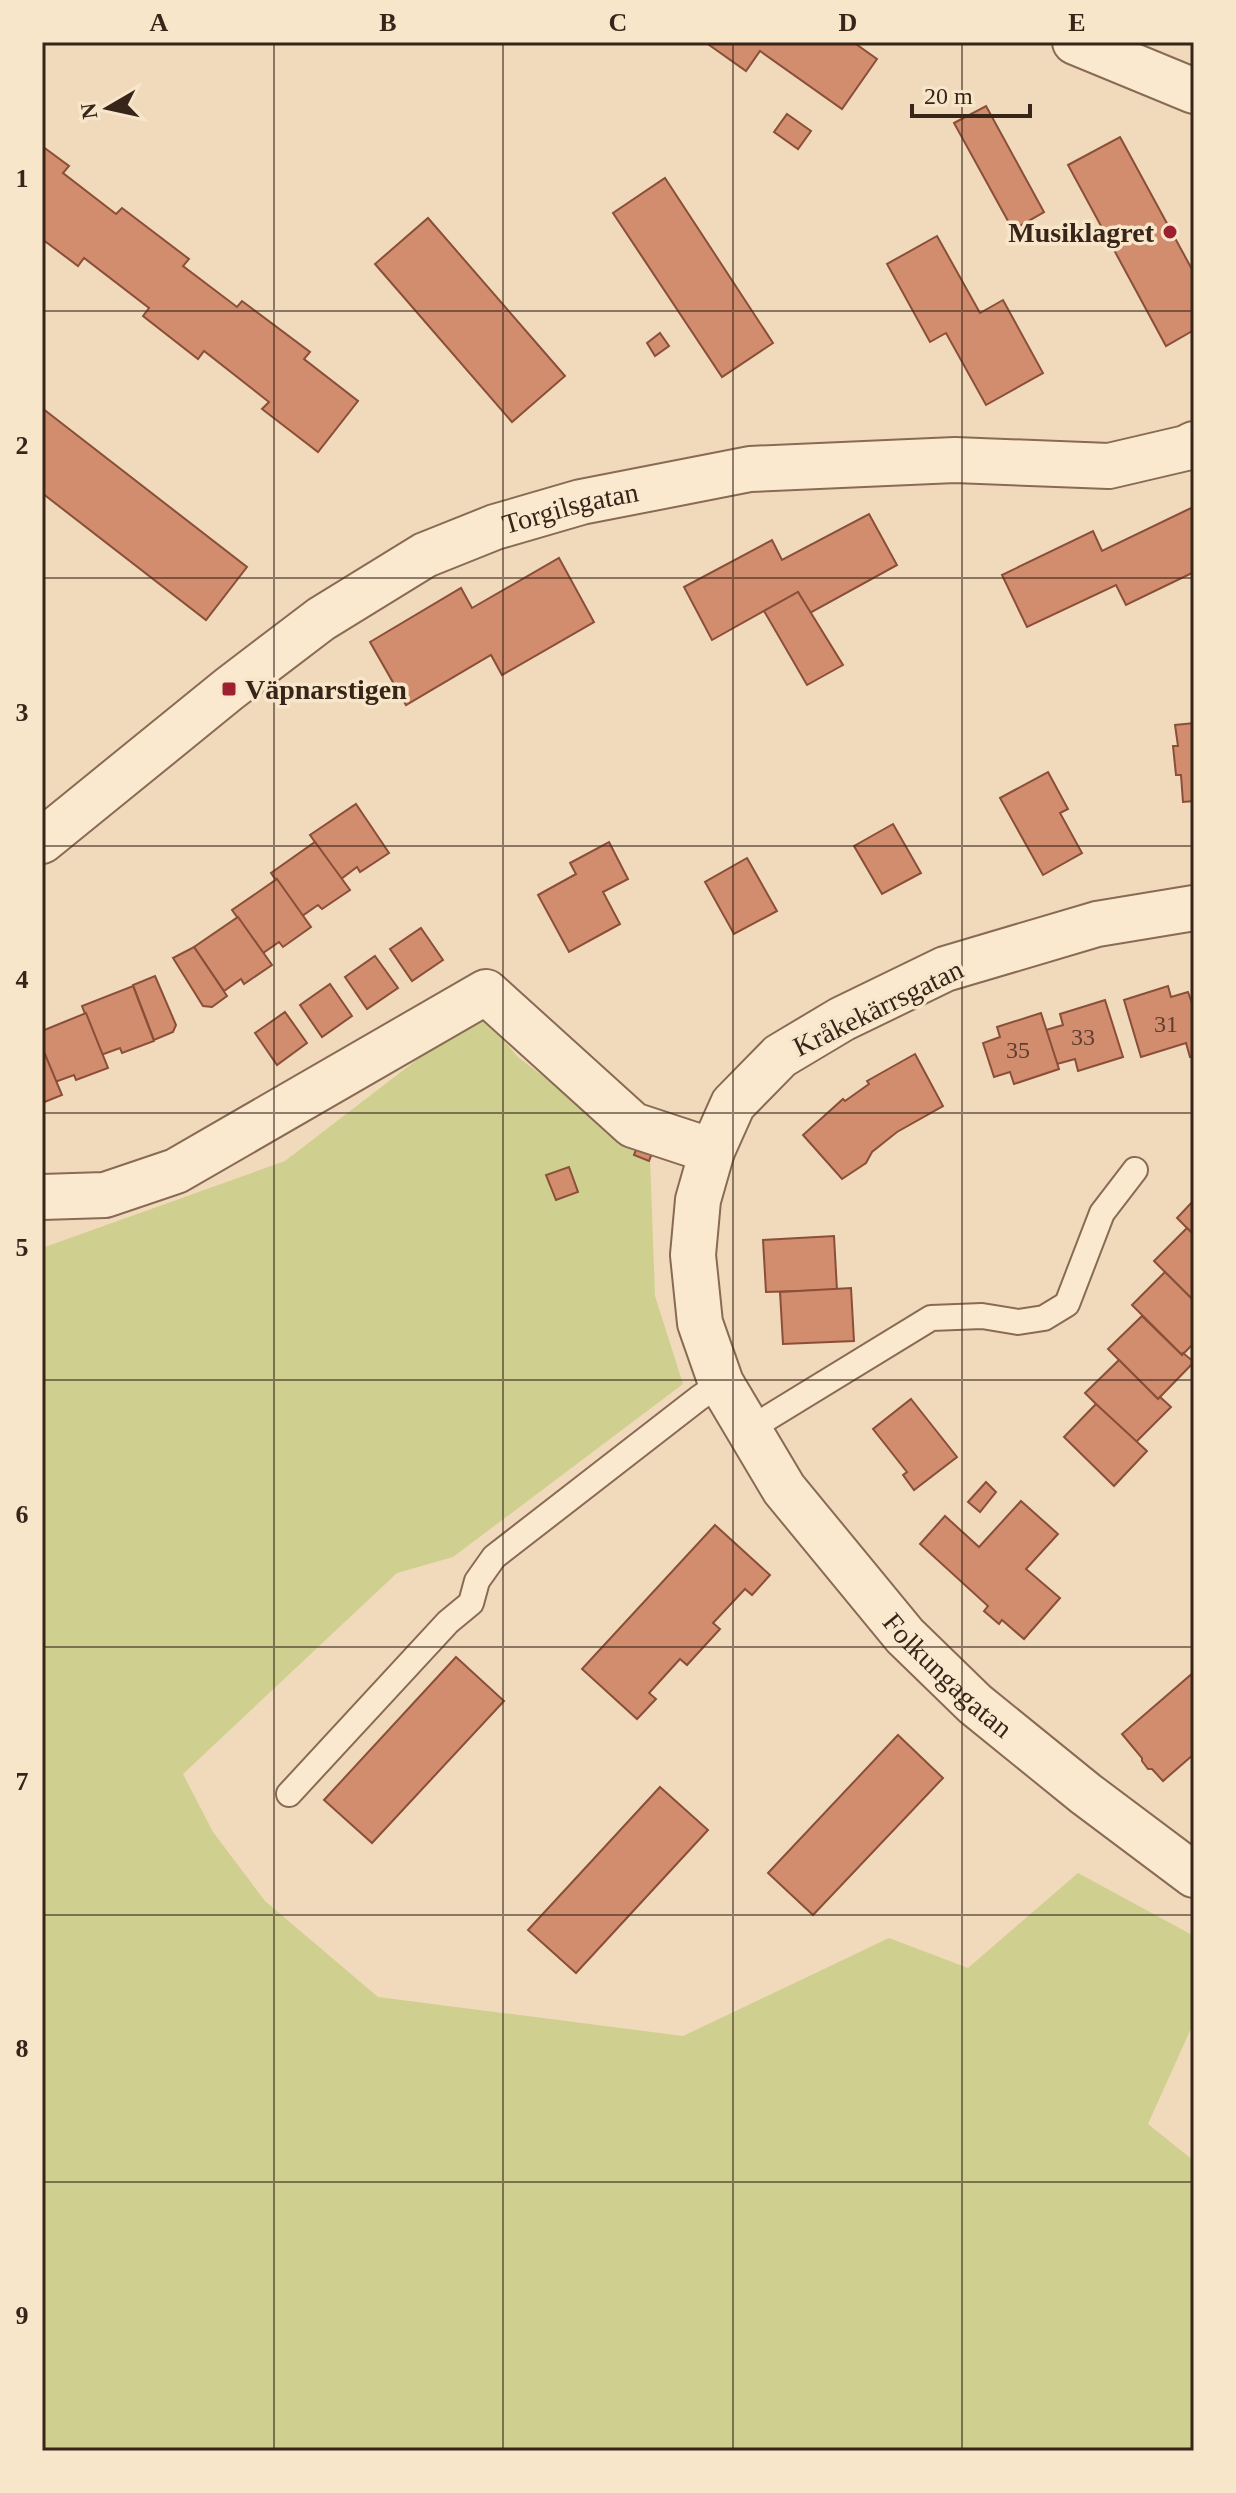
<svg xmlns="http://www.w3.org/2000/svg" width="1236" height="2493" viewBox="0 0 1236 2493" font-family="Georgia,serif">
<rect width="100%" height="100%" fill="#f1dabb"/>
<!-- green -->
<path fill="#cfcf8f" d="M479 1012 518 1057 650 1158 655 1296 683 1384 453 1557 397 1573 183 1774 213 1832 265 1901 378 1997 683 2036 889 1938 968 1968 1078 1873 1194 1936V2022L1148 2124 1194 2161V2451H42V1248L285 1161Z"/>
<!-- building -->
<g fill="#d28c6e" stroke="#8a4f38" stroke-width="2">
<path d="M705 42H853L877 59 842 109 760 51 746 71Z"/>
<path d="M986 106 1044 212 1013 230 954 123Z"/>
<path d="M787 114 811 131 798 149 774 132Z"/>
<path d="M1120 137 1194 273V330L1166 346 1068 165Z"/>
<path d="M42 146 69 166 63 173 116 214 122 208 189 259 183 266 237 307 242 301 310 352 304 359 358 401 318 452 262 409 269 402 204 351 198 359 143 316 149 308 84 258 78 266 42 239Z"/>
<path d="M665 178 773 343 722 377 613 213Z"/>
<path d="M428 218 565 376 512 422 375 264Z"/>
<path d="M937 236 980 313 1003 300 1043 373 986 405 946 333 930 342 887 264Z"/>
<path d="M660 333 669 346 655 356 647 343Z"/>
<path d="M42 408 247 567 206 620 42 493Z"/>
<path d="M1191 508 1194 515V572L1126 605 1116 585 1027 627 1002 575 1093 531 1102 551Z"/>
<path d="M869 514 897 565 810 613 798 592 712 640 684 587 772 540 782 560Z"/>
<path d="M559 558 594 622 502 675 491 655 406 705 370 642 461 588 472 608Z"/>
<path d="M798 592 843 665 807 685 764 611Z"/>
<path d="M1194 723V801L1183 802 1181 775H1176L1173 746H1178L1175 725Z"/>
<path d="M1048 772 1068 809 1060 813 1082 853 1043 875 1000 798Z"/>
<path d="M356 804 389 853 360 872 357 867 341 879 310 835Z"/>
<path d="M893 824 921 873 882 894 854 846Z"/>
<path d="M315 842 350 890 322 909 318 905 302 916 271 873Z"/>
<path d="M609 842 628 879 603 892 620 924 569 952 538 895 576 874 570 863Z"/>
<path d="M747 858 777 911 734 934 705 882Z"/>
<path d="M277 879 311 927 283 947 279 942 263 953 232 910Z"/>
<path d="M238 917 272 965 244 984 241 979 224 991 194 947Z"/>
<path d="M421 928 443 960 412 981 390 949Z"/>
<path d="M194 947 227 996 212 1007 203 1006 173 958Z"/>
<path d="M375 956 398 988 367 1009 345 977Z"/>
<path d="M155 976 176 1025 173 1032 154 1040 133 985Z"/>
<path d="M330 984 352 1016 322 1037 300 1005Z"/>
<path d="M133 986 154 1041 122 1053 120 1048 101 1055 82 1006Z"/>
<path d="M1168 986 1171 997 1188 992 1194 1009V1056L1190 1057 1186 1043 1141 1057 1124 1000Z"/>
<path d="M1105 1000 1123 1057 1078 1071 1075 1059 1057 1064 1046 1030 1063 1025 1060 1014Z"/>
<path d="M285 1012 307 1043 277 1065 255 1033Z"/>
<path d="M86 1013 108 1068 76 1080 74 1075 55 1082 42 1047V1031Z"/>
<path d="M1041 1013 1059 1069 1014 1084 1010 1072 994 1077 983 1043 1000 1037 997 1027Z"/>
<path d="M42 1047 62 1095 42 1103Z"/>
<path d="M915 1054 943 1106 897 1132 872 1152 866 1163 842 1179 803 1135 843 1099 845 1101 869 1084 867 1081Z"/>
<path d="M641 1137 656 1143 649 1161 634 1155Z"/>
<path d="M569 1167 578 1192 556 1200 546 1175Z"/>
<path d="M1194 1200V1235L1177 1218Z"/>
<path d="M1187 1228 1194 1235V1301L1154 1261Z"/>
<path d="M834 1236 837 1290 766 1292 763 1240Z"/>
<path d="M1165 1272 1194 1301V1343L1182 1355 1132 1305Z"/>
<path d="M851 1288 854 1341 783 1344 780 1292Z"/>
<path d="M1142 1316 1182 1355 1183 1353 1194 1362 1158 1399 1108 1349Z"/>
<path d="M1119 1360 1158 1399 1160 1397 1171 1407 1135 1443 1085 1393Z"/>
<path d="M911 1399 957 1457 914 1490 903 1475 907 1472 873 1429Z"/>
<path d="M1096 1404 1147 1451 1114 1486 1064 1437Z"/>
<path d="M986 1482 996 1492 980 1512 968 1502Z"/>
<path d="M1021 1501 1058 1534 1026 1569 1060 1598 1024 1639 1002 1620 999 1624 984 1611 988 1606 920 1544 945 1516 979 1547Z"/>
<path d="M715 1525 770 1575 752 1595 745 1589 713 1623 720 1629 687 1665 680 1659 649 1693 656 1699 637 1719 582 1669Z"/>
<path d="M456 1657 504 1701 372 1843 324 1800Z"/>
<path d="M1194 1672V1754L1163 1781 1152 1769H1148L1142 1761V1758L1122 1734Z"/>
<path d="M898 1735 943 1778 813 1915 768 1873Z"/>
<path d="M660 1787 708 1830 576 1973 528 1930Z"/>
</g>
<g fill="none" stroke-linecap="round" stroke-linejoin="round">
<defs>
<g id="lane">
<path d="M748 1430 931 1318 982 1316 1018 1322 1044 1318 1067 1304 1102 1213 1135 1170"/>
<path d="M289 1794 448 1622 471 1603 477 1581 494 1557 699 1398 721 1383"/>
</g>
<g id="street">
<path d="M1075 42 1194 91"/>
<path id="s1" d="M42 841 229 689 321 619 425 555 495 527 581 502 750 469 955 460 1109 466 1186 448 1194 444"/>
<path id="s2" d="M1194 908 1097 924 945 969 842 1019 780 1056 733 1104 712 1151 698 1200 693 1255 700 1323 721 1383 784 1489 905 1636 975 1704 1086 1794 1194 1875"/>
<path d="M42 1197 105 1195 176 1171 486 992 633 1125 712 1151"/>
</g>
</defs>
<!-- lane casing -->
<use href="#lane" stroke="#896a54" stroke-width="28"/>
<!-- street casing -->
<use href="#street" stroke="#896a54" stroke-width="48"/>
<!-- lane -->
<use href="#lane" stroke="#fbe9cf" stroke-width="24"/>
<!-- street -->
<use href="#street" stroke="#fbe9cf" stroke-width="44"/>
</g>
<!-- grid -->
<path fill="none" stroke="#37251a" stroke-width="2" stroke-opacity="0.55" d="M274 42V2451M503 42V2451M733 42V2451M962 42V2451M42 311H1194M42 578H1194M42 846H1194M42 1113H1194M42 1380H1194M42 1647H1194M42 1915H1194M42 2182H1194"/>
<!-- markers -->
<g fill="#9c2030" stroke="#f8e6cb" stroke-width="3">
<circle cx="1170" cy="232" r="8"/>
<rect x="221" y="681" width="16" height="16" rx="4"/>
</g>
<g text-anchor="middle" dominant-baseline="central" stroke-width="7" stroke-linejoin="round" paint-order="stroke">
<!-- number labels -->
<g font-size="24" fill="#5e3f2f">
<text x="1166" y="1024">31</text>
<text x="1083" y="1037">33</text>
<text x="1018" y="1050">35</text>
</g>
<!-- poi labels -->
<g font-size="28" font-weight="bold" fill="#37251a" stroke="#f8e6cb" text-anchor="end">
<text x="1154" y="232">Musiklagret</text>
<text x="245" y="689" text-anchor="start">Väpnarstigen</text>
</g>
<!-- street labels -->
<g font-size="28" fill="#37251a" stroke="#f8e6cb">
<text stroke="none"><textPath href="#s1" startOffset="632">Torgilsgatan</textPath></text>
<text transform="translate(878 1008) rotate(-26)">Kråkekärrsgatan</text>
<text stroke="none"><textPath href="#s2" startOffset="1172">Folkungagatan</textPath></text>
</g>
</g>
<!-- border -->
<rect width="1236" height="2493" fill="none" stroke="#f8e6cb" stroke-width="88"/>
<!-- north arrow -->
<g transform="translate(108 108) rotate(261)" stroke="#f8e6cb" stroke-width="6" paint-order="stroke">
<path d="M0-6L14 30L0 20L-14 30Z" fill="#37251a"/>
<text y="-12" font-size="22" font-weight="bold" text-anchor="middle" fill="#37251a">N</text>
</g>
<!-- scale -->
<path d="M912 104v12h118v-12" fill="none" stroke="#37251a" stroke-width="4"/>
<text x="924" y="104" font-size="24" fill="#37251a" stroke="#f8e6cb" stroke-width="6" paint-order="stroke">20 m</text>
<rect x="44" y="44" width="1148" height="2405" fill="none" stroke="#37251a" stroke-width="3"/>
<g font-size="26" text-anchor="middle" font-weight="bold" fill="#37251a">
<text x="159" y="31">A</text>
<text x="388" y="31">B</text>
<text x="618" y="31">C</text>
<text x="848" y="31">D</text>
<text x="1077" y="31">E</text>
<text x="22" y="187">1</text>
<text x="22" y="454">2</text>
<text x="22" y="721">3</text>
<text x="22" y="988">4</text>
<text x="22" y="1256">5</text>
<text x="22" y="1523">6</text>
<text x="22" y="1790">7</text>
<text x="22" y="2057">8</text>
<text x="22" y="2324">9</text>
</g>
</svg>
